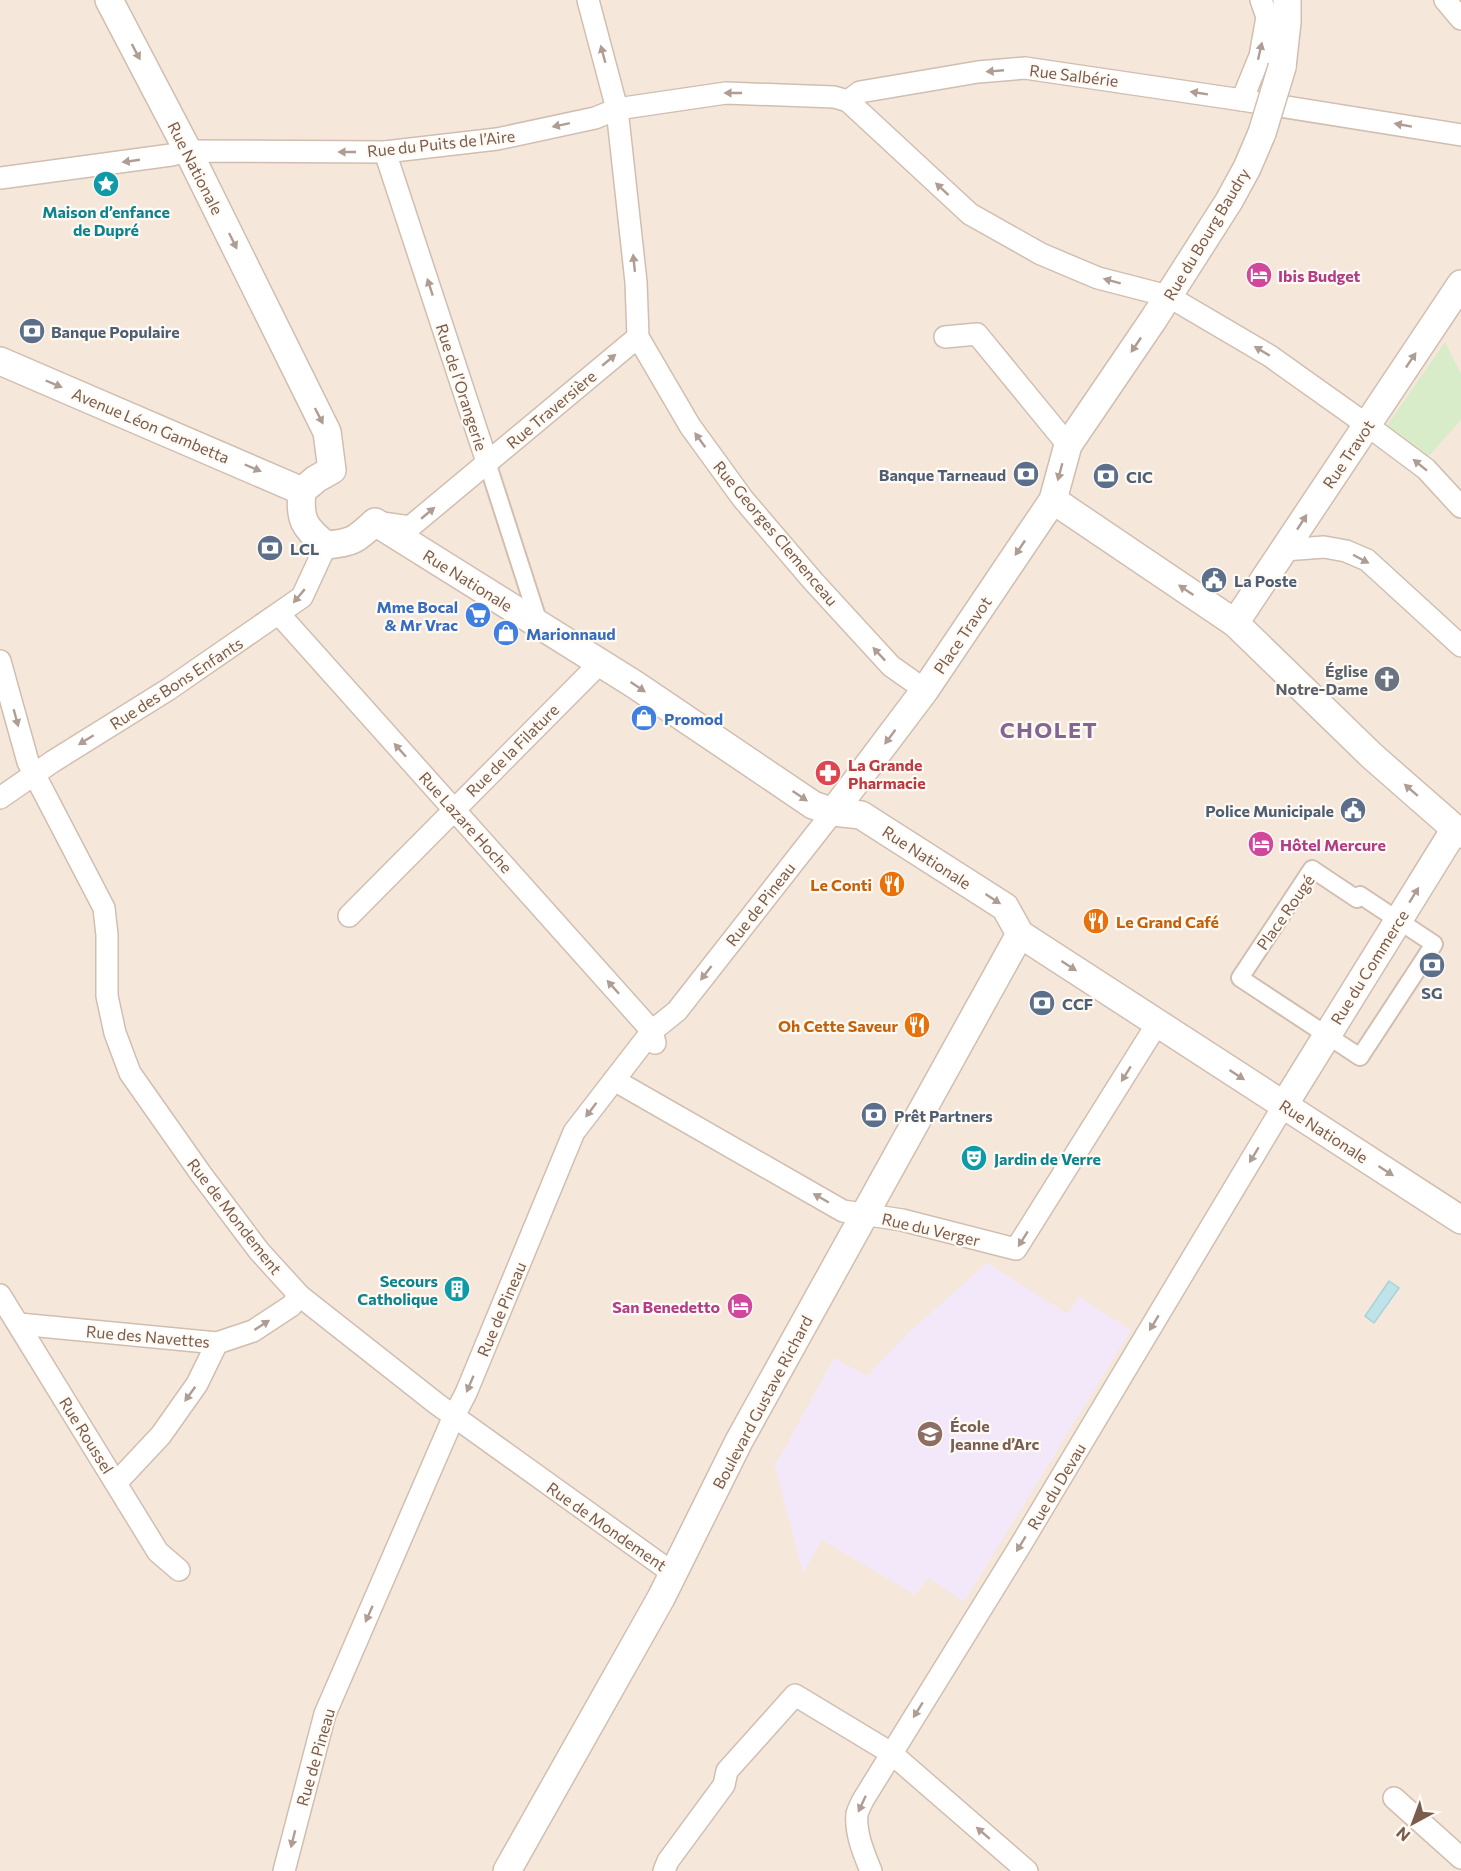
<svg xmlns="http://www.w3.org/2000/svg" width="1461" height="1871" viewBox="0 0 1461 1871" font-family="Commissioner,sans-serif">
<rect width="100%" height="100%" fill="#fdf6ec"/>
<!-- residential -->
<rect fill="#f5e8da" x="0" y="0" width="1461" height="1871"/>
<!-- education -->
<path fill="#f3e8fa" d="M987 1263 1068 1314 1079 1297 1131 1330 964 1602 928 1578 915 1595 822 1540 803 1573 775 1466 834 1358 865 1375H868L907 1334Z"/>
<!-- green -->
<path fill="#d8ecc9" d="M1445 342 1461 374V420L1427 458 1386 427Z"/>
<!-- water -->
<path fill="#bfe3e8" stroke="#a5d3da" stroke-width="1.5" d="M1389 1281 1399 1288 1374 1323 1365 1316Z"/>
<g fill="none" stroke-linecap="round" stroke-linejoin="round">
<defs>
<g id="pedestrian">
<path d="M487 462 539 623"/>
<path d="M1312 869 1357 899 1360 895 1434 944 1360 1057 1240 978Z"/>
</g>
<g id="minor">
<path d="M588 0 617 109 636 282 638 337 690 426 743 499 813 581 891 666 925 690"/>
<path d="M1445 0 1461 19"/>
<path d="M1242 100 1260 56 1267 17 1261 0"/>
<path d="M848 101 970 214 1041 254 1098 278 1168 296 1270 356 1367 425 1426 469 1461 507"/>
<path d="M385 152 487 462"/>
<path d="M0 178 171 155 188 151 385 152 497 139 595 118 617 109 726 93 834 97 848 101 860 92 978 72 1025 68 1242 100 1461 135"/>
<path d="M945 337 977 334 1068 445"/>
<path d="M382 523 410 527 638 337"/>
<path d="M1284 550 1324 547 1346 551 1367 560 1461 646"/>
<path d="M279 614 652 1031 655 1043"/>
<path d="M0 661 28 762 104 908 107 935V996L115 1033 130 1073 201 1174 259 1251 300 1296 437 1404 674 1574"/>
<path d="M0 798 52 762 169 689 302 597 326 545"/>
<path d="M349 916 600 663"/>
<path d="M614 1080 843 1211 902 1220 1016 1249 1157 1024"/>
<path d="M0 1295 158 1552 179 1570"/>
<path d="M19 1324 217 1343 253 1331 291 1306 300 1296"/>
<path d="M117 1482 161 1435 197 1384 217 1343"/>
<path d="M1394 1798 1461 1858"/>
<path d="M284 1871 325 1714 454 1416 466 1393 574 1132 652 1031 677 1011 833 812"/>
<path d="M664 1871 668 1861 724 1785 727 1771 795 1695 891 1753 1027 1871"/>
<path d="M871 1871C864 1854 855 1833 857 1814 858 1810 861 1804 863 1800L1020 1546 1284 1105"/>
</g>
<g id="tertiary">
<path d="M109 0 188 151 327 432 332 470 316 479 302 491C299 519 304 528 326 545 352 543 356 540 375 522L634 684 813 805 833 812 861 815 1005 907 1020 934 1461 1220"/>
<path d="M1282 67 1287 22V0"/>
<path d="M0 361 302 491"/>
<path d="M1053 500 1235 623 1372 756 1461 834"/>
<path d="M1235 623 1461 284"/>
<path d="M833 812 925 690 1053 500 1068 445 1153 320 1229 201 1247 168 1262 133"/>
<path d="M1284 1105 1455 829"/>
<path d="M507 1871 661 1598 739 1441 1020 934"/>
</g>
</defs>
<!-- pedestrian casing -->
<use href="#pedestrian" stroke="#d1beb0" stroke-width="20"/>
<!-- minor casing -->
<use href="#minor" stroke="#d1beb0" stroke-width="24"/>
<!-- tertiary casing -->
<use href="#tertiary" stroke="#d1beb0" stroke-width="30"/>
<!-- pedestrian -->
<use href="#pedestrian" stroke="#fff" stroke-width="16"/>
<!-- minor -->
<use href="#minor" stroke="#fff" stroke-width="21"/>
<!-- tertiary -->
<use href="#tertiary" stroke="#fff" stroke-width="27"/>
<defs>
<path id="tertiary-bridge" d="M1262 133 1282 67"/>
</defs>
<!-- tertiary-bridge casing -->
<use href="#tertiary-bridge" stroke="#d1beb0" stroke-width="30" stroke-linecap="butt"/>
<!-- tertiary-bridge -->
<use href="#tertiary-bridge" stroke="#fff" stroke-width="27"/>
</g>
<!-- one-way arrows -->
<defs><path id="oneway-solid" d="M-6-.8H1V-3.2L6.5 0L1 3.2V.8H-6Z" transform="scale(1.5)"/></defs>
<g fill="#af9d94">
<use href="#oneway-solid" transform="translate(1260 51) rotate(-77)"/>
<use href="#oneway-solid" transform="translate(136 52) rotate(62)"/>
<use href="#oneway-solid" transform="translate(603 54) rotate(-105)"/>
<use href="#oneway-solid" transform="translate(995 71) rotate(175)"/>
<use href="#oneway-solid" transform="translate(733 93) rotate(-180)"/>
<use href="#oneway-solid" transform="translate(1199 93) rotate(-171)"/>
<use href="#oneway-solid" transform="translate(561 125) rotate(168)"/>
<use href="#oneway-solid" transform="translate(1403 125) rotate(-170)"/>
<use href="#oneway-solid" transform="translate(347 152) rotate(-180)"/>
<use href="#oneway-solid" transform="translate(131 161) rotate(172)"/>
<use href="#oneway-solid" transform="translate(942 189) rotate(-137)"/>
<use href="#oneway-solid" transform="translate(233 241) rotate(64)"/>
<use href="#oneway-solid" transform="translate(634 263) rotate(-96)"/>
<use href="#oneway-solid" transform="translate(1112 281) rotate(-165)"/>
<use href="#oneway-solid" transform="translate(430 287) rotate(-108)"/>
<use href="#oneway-solid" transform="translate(1136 345) rotate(124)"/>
<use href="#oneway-solid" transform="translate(1262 351) rotate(-149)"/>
<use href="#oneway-solid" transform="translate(609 360) rotate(-40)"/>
<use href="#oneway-solid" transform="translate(1411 360) rotate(-56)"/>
<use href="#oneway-solid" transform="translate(54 384) rotate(23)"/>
<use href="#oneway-solid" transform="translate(319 416) rotate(63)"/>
<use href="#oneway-solid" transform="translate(700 440) rotate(-126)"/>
<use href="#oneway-solid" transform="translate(1420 465) rotate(-141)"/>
<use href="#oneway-solid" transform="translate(253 468) rotate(23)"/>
<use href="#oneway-solid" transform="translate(1060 472) rotate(105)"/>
<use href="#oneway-solid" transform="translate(428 513) rotate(-40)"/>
<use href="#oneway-solid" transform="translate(1302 522) rotate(-57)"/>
<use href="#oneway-solid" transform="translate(1020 548) rotate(124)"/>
<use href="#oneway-solid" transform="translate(1361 559) rotate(28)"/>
<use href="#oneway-solid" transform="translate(1186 590) rotate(-146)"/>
<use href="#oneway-solid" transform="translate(299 596) rotate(130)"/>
<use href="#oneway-solid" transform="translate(879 654) rotate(-133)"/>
<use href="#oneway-solid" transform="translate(638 687) rotate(34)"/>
<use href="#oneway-solid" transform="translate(16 718) rotate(75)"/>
<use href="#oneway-solid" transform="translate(890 737) rotate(127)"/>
<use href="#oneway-solid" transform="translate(86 740) rotate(148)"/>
<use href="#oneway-solid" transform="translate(400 750) rotate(-132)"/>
<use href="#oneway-solid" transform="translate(1411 790) rotate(-139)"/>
<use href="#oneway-solid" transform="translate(800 796) rotate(34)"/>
<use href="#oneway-solid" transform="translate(1414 895) rotate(-58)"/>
<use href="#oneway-solid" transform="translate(993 899) rotate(33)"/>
<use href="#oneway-solid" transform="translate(1069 966) rotate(33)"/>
<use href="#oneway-solid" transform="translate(706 973) rotate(128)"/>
<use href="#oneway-solid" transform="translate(613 987) rotate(-132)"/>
<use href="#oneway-solid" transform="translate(1126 1074) rotate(122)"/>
<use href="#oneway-solid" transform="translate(1237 1075) rotate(33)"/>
<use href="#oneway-solid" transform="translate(591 1110) rotate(127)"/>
<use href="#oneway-solid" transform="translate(1254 1155) rotate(121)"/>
<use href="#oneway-solid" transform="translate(1386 1171) rotate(33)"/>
<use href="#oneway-solid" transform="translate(821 1198) rotate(-150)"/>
<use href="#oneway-solid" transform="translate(1023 1239) rotate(122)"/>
<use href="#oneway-solid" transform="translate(1154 1323) rotate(121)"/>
<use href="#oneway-solid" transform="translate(262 1325) rotate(-33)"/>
<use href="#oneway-solid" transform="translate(470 1384) rotate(113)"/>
<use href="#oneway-solid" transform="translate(190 1394) rotate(126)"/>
<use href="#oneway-solid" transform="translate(1021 1544) rotate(121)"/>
<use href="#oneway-solid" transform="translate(369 1614) rotate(114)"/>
<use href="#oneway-solid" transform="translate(918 1710) rotate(122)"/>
<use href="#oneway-solid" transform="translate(862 1804) rotate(115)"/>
<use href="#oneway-solid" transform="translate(983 1833) rotate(-139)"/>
<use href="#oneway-solid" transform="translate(293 1839) rotate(104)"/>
</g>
<!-- icons -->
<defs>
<symbol id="sight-disc" viewBox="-11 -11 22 22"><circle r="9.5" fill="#0f9aa8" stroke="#fffaf3"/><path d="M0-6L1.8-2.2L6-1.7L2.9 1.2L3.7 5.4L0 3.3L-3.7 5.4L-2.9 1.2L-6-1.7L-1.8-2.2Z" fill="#fff"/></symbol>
<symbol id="hotel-disc" viewBox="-11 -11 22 22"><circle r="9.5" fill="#d1479c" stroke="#fffaf3"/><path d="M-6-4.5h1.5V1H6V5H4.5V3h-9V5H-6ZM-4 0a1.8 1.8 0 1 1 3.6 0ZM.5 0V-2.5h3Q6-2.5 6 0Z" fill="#fff"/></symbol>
<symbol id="bank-disc" viewBox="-11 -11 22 22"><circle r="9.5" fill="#5c6f8a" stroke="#fffaf3"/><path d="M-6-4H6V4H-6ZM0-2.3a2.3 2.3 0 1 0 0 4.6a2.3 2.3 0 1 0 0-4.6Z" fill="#fff"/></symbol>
<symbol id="civic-disc" viewBox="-11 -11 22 22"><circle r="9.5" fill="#5c6f8a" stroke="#fffaf3"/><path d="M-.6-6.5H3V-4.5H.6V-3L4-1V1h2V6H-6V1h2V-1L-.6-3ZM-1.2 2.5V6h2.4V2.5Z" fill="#fff"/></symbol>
<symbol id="supermarket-disc" viewBox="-11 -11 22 22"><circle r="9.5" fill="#3f7fe0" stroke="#fffaf3"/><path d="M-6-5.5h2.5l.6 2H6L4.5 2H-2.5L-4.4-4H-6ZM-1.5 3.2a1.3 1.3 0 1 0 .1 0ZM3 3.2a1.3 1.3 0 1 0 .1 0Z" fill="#fff"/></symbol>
<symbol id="shop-disc" viewBox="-11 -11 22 22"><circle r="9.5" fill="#3f7fe0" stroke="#fffaf3"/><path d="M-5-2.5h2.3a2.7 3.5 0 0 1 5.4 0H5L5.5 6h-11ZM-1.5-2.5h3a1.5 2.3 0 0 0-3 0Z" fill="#fff"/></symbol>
<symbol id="church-disc" viewBox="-11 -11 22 22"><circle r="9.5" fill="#6b7280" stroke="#fffaf3"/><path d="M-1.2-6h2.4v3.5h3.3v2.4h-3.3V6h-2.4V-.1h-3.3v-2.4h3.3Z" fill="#fff"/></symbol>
<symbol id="pharmacy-disc" viewBox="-11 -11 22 22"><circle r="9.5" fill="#e0444e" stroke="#fffaf3"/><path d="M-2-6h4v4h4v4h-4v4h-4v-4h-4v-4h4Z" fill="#fff"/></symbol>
<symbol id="restaurant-disc" viewBox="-11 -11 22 22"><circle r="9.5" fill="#e8710a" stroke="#fffaf3"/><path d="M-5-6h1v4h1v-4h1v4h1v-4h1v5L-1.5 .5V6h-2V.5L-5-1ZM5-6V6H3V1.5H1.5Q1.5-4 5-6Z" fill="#fff"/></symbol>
<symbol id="theatre-disc" viewBox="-11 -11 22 22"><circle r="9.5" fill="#0f9aa8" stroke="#fffaf3"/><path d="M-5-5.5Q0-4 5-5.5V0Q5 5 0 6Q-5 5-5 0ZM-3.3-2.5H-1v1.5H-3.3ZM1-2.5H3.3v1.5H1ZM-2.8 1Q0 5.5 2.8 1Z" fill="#fff"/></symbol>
<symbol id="building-disc" viewBox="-11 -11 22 22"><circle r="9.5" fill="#0f9aa8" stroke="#fffaf3"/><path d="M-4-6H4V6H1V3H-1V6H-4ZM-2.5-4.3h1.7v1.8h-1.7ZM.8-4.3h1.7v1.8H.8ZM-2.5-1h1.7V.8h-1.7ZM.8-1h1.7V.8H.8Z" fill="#fff"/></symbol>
<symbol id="school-disc" viewBox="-11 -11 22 22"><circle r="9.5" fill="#8d6e63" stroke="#fffaf3"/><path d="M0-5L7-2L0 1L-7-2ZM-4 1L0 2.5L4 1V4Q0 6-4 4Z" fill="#fff"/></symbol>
</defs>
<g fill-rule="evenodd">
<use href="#sight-disc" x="91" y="169" width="30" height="30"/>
<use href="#hotel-disc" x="1244" y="260" width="30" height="30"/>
<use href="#bank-disc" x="17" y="316" width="30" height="30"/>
<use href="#bank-disc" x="1011" y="459" width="30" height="30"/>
<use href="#bank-disc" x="1091" y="461" width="30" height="30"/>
<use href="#bank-disc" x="255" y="533" width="30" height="30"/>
<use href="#civic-disc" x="1199" y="565" width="30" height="30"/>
<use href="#supermarket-disc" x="463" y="600" width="30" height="30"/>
<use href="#shop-disc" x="491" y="618" width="30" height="30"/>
<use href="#church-disc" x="1372" y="664" width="30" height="30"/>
<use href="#shop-disc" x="629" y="703" width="30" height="30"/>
<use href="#pharmacy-disc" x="813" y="758" width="30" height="30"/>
<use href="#civic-disc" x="1338" y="795" width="30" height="30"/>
<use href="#hotel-disc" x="1246" y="829" width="30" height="30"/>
<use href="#restaurant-disc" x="877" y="869" width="30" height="30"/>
<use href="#restaurant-disc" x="1081" y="906" width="30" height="30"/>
<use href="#bank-disc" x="1417" y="950" width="30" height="30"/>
<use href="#bank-disc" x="1027" y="988" width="30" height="30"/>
<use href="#restaurant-disc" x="902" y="1010" width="30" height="30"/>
<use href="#bank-disc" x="859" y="1100" width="30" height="30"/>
<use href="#theatre-disc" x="959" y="1143" width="30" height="30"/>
<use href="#building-disc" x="442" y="1274" width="30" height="30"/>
<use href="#hotel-disc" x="725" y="1291" width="30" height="30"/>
<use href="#school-disc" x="915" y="1419" width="30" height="30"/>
</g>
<g text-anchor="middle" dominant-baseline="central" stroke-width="4.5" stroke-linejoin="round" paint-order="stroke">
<!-- street labels -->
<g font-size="16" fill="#7a5c4d" stroke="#fffaf3">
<text transform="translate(1074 75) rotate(7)">Rue Salbérie</text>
<text transform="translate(441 143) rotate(-6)">Rue du Puits de l’Aire</text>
<text transform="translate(196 168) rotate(63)">Rue Nationale</text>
<text transform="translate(1206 234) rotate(-59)">Rue du Bourg Baudry</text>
<text transform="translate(462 387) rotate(72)">Rue de l’Orangerie</text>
<text transform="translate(551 409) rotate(-40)">Rue Traversière</text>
<text transform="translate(151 425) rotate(23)">Avenue Léon Gambetta</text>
<text transform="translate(1348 454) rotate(-56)">Rue Travot</text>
<text transform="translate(776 533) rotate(50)">Rue Georges Clemenceau</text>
<text transform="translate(468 580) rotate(32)">Rue Nationale</text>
<text transform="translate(962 635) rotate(-56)">Place Travot</text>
<text transform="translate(176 683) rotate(-33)">Rue des Bons Enfants</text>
<text transform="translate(512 750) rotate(-45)">Rue de la Filature</text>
<text transform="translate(466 822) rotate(48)">Rue Lazare Hoche</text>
<text transform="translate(927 857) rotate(33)">Rue Nationale</text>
<text transform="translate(760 904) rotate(-52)">Rue de Pineau</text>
<text transform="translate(1285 912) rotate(-55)">Place Rougé</text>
<text transform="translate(1369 967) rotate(-58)">Rue du Commerce</text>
<text transform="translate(1324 1131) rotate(33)">Rue Nationale</text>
<text transform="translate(235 1216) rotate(52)">Rue de Mondement</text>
<text transform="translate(931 1229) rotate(13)">Rue du Verger</text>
<text transform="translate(501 1309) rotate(-67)">Rue de Pineau</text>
<text transform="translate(148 1336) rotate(5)">Rue des Navettes</text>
<text transform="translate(762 1402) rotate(-62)">Boulevard Gustave Richard</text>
<text transform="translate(87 1435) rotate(58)">Rue Roussel</text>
<text transform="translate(1056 1486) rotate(-59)">Rue du Devau</text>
<text transform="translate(607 1526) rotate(35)">Rue de Mondement</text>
<text transform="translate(315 1757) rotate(-74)">Rue de Pineau</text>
</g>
<!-- culture labels -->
<g font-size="16" font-weight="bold" fill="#0d838f" stroke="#fffaf3">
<text x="106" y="211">Maison d’enfance<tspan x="106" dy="18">de Dupré</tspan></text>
<text x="994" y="1158" text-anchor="start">Jardin de Verre</text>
<text x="438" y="1280" text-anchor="end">Secours<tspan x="438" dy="18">Catholique</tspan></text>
</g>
<!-- hotel labels -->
<g font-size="16" font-weight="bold" fill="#b23c85" stroke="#fffaf3" text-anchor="start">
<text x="1278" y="275">Ibis Budget</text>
<text x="1280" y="844">Hôtel Mercure</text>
<text x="720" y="1306" text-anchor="end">San Benedetto</text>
</g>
<!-- service labels -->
<g font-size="16" font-weight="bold" fill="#4e5e75" stroke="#fffaf3" text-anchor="start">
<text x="51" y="331">Banque Populaire</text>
<text x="1006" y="474" text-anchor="end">Banque Tarneaud</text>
<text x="1126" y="476">CIC</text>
<text x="290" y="548">LCL</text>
<text x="1234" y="580">La Poste</text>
<text x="1334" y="810" text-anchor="end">Police Municipale</text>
<text x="1432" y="992" text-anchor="middle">SG</text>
<text x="1062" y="1003">CCF</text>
<text x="894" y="1115">Prêt Partners</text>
</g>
<!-- shop labels -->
<g font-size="16" font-weight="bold" fill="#366cbe" stroke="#fffaf3" text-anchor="start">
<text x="458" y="606" text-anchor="end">Mme Bocal<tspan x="458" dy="18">&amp; Mr Vrac</tspan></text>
<text x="526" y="633">Marionnaud</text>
<text x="664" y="718">Promod</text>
</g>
<!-- worship labels -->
<g font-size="16" font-weight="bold" fill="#5b616d" stroke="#fffaf3" text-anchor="end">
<text x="1368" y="670">Église<tspan x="1368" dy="18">Notre-Dame</tspan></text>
</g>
<!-- health labels -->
<g font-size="16" font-weight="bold" fill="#be3a42" stroke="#fffaf3" text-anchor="start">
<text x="848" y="764">La Grande<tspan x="848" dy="18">Pharmacie</tspan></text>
</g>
<!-- food labels -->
<g font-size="16" font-weight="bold" fill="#c56008" stroke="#fffaf3" text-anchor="end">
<text x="872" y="884">Le Conti</text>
<text x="1116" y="921" text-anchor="start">Le Grand Café</text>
<text x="898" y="1025">Oh Cette Saveur</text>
</g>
<!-- education labels -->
<g font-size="16" font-weight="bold" fill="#785e54" stroke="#fffaf3" text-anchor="start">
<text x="950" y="1425">École<tspan x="950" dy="18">Jeanne d’Arc</tspan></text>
</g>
<!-- district labels -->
<g font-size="22" font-weight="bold" letter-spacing="1.5" fill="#846695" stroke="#fffaf3">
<text x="1049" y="729">CHOLET</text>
</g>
</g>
<!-- north arrow -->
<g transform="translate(1413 1823) rotate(221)" stroke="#fffaf3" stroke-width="4.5" paint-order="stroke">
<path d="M0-4.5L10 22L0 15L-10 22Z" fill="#7a5c4d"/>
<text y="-9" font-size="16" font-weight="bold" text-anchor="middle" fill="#7a5c4d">N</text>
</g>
</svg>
